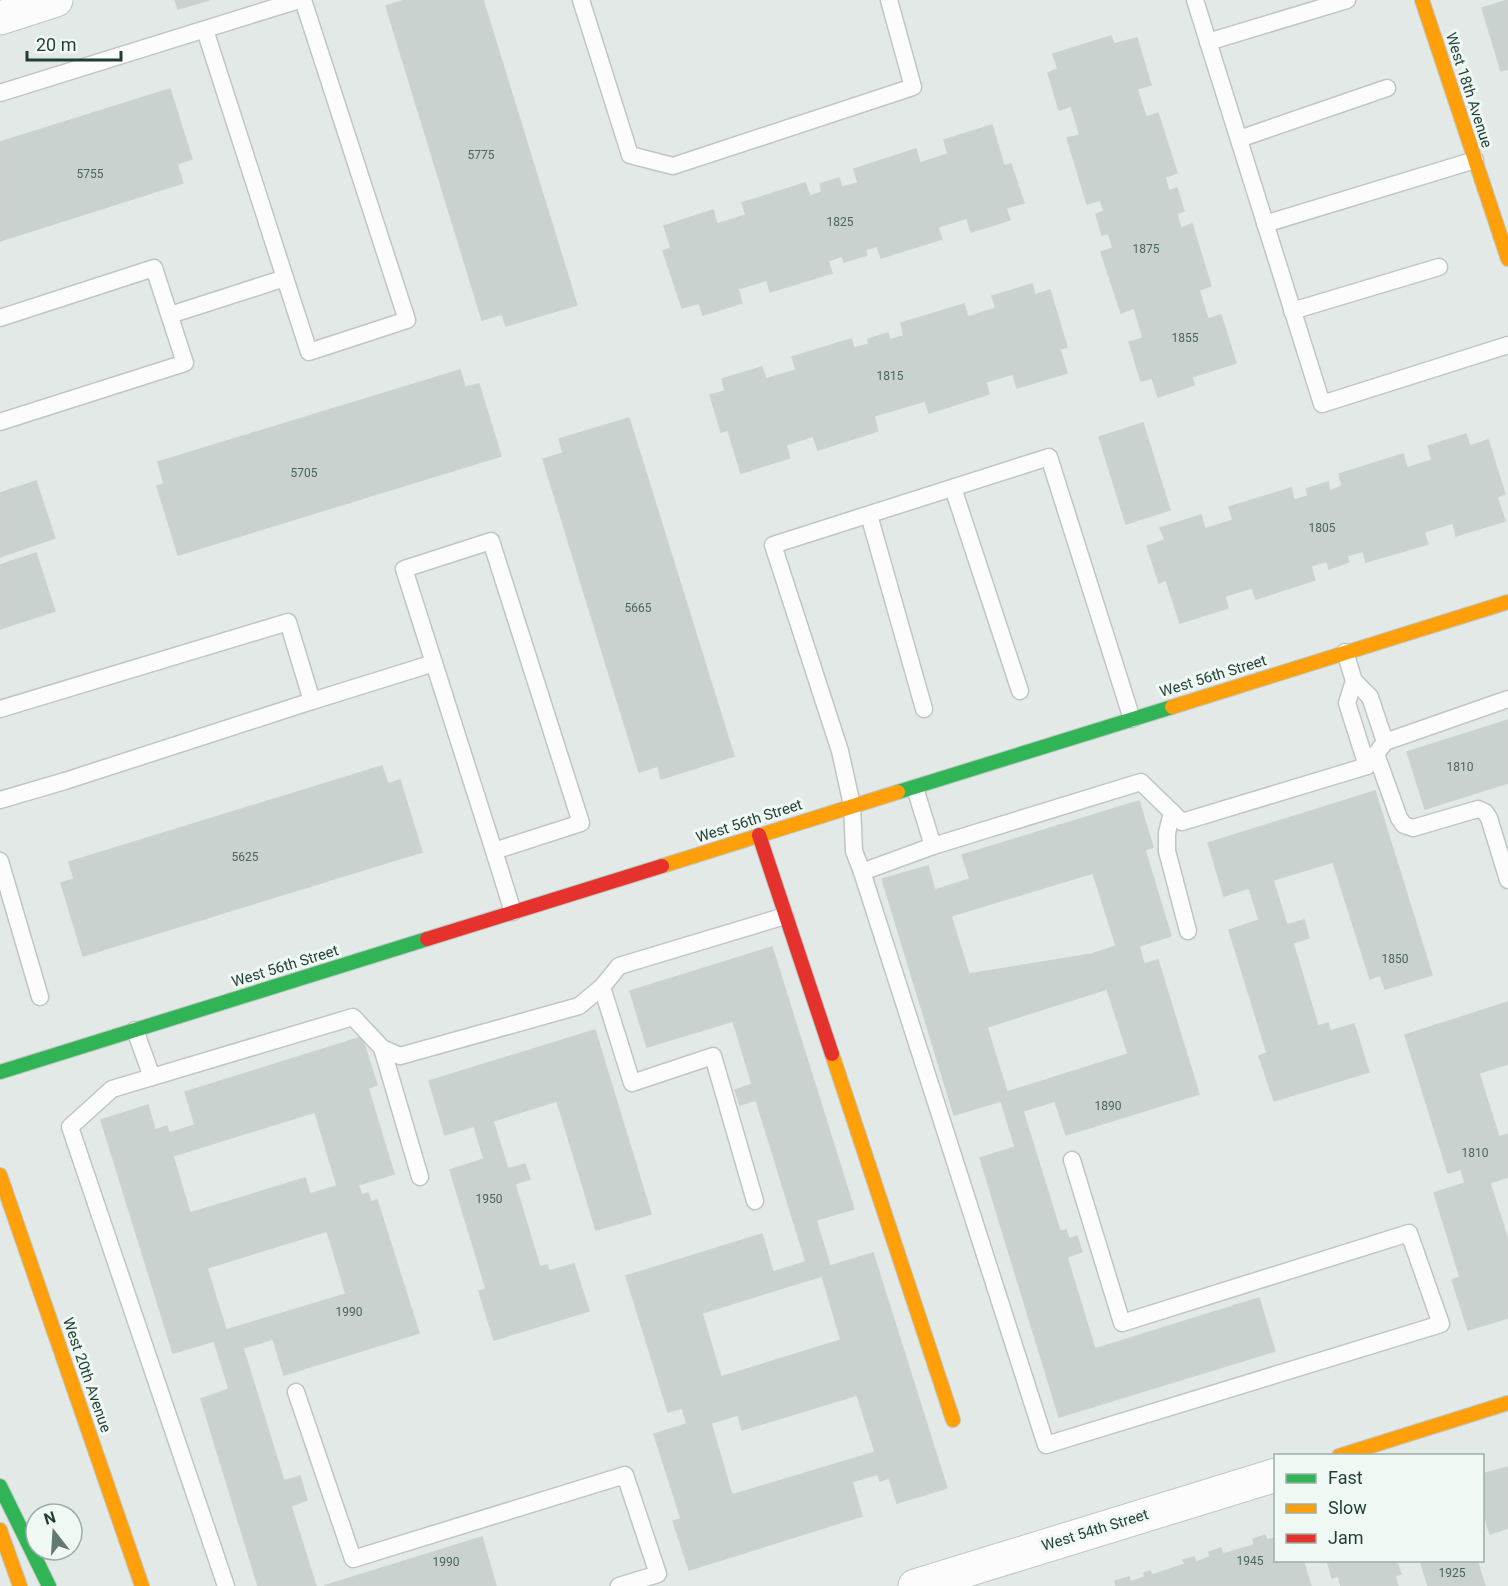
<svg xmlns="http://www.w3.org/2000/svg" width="1508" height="1586" viewBox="0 0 1508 1586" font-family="Roboto,sans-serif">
<rect width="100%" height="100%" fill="#e2e9e6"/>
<!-- building -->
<g fill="#cad2cf" stroke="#cbd2cf" stroke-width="1.5" fill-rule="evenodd">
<path d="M175 0H209L178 9Z"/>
<path d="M405 0H483L577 305 506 326 502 314 482 320 386 6Z"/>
<path d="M1508 0V69L1501 71 1482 8Z"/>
<path d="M1111 36 1114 44 1137 38 1151 85 1137 89 1146 117 1158 113 1177 173 1165 177 1169 191 1177 188 1184 211 1177 214 1181 228 1192 224 1211 286 1199 290 1208 319 1221 315 1236 363 1192 377 1194 385 1158 397 1152 378 1141 381 1129 342 1143 338 1134 308 1121 313 1101 252 1113 248 1108 233 1102 235 1096 214 1104 211 1100 200 1087 204 1067 138 1080 135 1071 106 1059 110 1048 73 1058 69 1053 54Z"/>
<path d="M170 89 192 159 177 164 183 183 0 241V142Z"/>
<path d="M992 125 1004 166 1011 164 1024 203 1006 208 1010 220 971 232 967 218 938 227 942 239 881 258 877 246 865 250 867 255 844 262 842 256 828 261 832 273 770 292 767 280 738 289 742 303 703 315 699 303 682 308 663 251 671 248 664 226 713 210 717 224 746 215 742 203 805 183 810 196 822 192 820 184 839 178 842 187 858 183 854 169 916 149 920 163 948 154 944 140Z"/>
<path d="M1032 284 1035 295 1050 290 1067 347 1060 349 1067 373 1017 388 1013 374 986 382 989 394 929 413 925 401 874 416 878 431 818 450 813 436 786 445 790 458 741 473 728 430 721 432 710 395 725 391 722 379 762 367 766 379 796 370 792 357 851 339 854 348 869 344 868 339 888 333 890 340 904 336 901 323 964 304 968 317 996 308 992 296Z"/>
<path d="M460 370 465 387 479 384 501 456 178 555 157 486 164 484 158 462Z"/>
<path d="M629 418 734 756 661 779 658 766 639 772 543 459 563 453 559 439Z"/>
<path d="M1143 423 1170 510 1126 524 1099 437Z"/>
<path d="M1466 434 1470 446 1488 440 1505 494 1497 497 1505 521 1456 536 1453 523 1424 532 1428 544 1366 562 1363 551 1347 556 1349 562 1329 569 1327 561 1311 566 1315 580 1256 599 1252 588 1225 596 1228 608 1180 623 1166 580 1159 583 1147 546 1165 540 1160 528 1201 515 1205 529 1233 520 1229 507 1291 488 1294 500 1308 496 1306 489 1328 482 1330 491 1342 486 1339 474 1403 454 1407 468 1432 460 1428 446Z"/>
<path d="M36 481 55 538 0 557V493Z"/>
<path d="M36 553 55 611 0 629V565Z"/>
<path d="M1508 720V783L1425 809 1407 752Z"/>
<path d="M382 766 388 784 400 780 422 852 83 956 61 883 74 879 69 862Z"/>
<path d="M1375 791 1432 975 1385 989 1380 975 1370 979 1333 862 1273 880 1287 925 1304 920 1309 938 1293 943 1318 1026 1328 1023 1330 1031 1354 1024 1369 1072 1274 1101 1259 1056 1267 1053 1229 930 1259 920 1249 888 1224 896 1208 843Z"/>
<path d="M1139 801 1153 847 1145 850 1171 936 1139 946 1144 964 1158 960 1199 1094 1066 1135 1055 1101 1023 1111 1060 1231 1066 1230 1069 1239 1077 1236 1082 1252 1067 1257 1095 1349 1259 1298 1275 1351 1059 1417 980 1158 1015 1147 1001 1101 954 1115 882 879 928 866 935 890 970 879 962 855ZM1093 873 1116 946 1092 954 969 974 951 916ZM1107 989 1128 1054 1007 1092 987 1027Z"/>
<path d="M772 947 854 1209 816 1220 830 1266 873 1253 947 1488 897 1503 889 1478 880 1481 878 1474 852 1482 862 1516 689 1570 673 1521 681 1519 654 1434 687 1424 682 1408 668 1412 626 1276 762 1234 773 1272 806 1262 756 1100 740 1105 735 1090 752 1084 733 1021 647 1047 630 991ZM822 1276 841 1340 721 1377 702 1313ZM857 1395 875 1452 732 1495 711 1423 738 1415 742 1430Z"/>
<path d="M1508 1002V1064L1479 1073 1499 1137 1508 1134V1177L1490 1183 1508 1240V1318L1468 1330 1452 1280 1460 1277 1434 1193 1465 1183 1461 1169 1448 1173 1405 1035Z"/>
<path d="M595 1030 651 1214 596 1230 557 1101 493 1121 508 1169 525 1164 530 1179 515 1184 540 1267 547 1265 549 1271 574 1264 589 1311 494 1340 479 1291 486 1289 450 1170 484 1159 474 1126 445 1135 429 1081Z"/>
<path d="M362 1037 377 1085 368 1088 394 1174 358 1185 362 1195 368 1193 371 1202 377 1200 419 1333 284 1375 273 1339 243 1348 284 1481 300 1476 307 1500 291 1506 316 1586H258L201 1399 229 1389 214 1341 173 1353 101 1120 148 1105 155 1130 167 1126 169 1133 195 1125 185 1092ZM315 1112 337 1186 310 1194 305 1178 190 1213 173 1156ZM327 1231 346 1294 226 1330 207 1268Z"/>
<path d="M1508 1467V1528L1490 1534 1482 1509V1474Z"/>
<path d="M1265 1535 1267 1540 1276 1538V1560H1303L1311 1586H1116L1115 1581 1129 1577 1130 1582 1145 1577 1144 1573 1150 1571 1152 1575 1185 1564 1183 1560 1194 1557 1196 1562 1210 1557 1209 1552 1221 1548 1223 1554 1254 1545 1253 1539Z"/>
<path d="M482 1537 496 1586H324Z"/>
<path d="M1327 1560H1396L1401 1574 1395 1576 1398 1586H1341L1338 1576 1332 1578Z"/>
<path d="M1420 1560H1477L1485 1586H1428Z"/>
</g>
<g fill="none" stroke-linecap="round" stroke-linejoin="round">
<defs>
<g id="lane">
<path d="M581 0 630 155 673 166 913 87 889 0"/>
<path d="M1195 0 1322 404 1508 345"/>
<path d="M205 30 285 278"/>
<path d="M1208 42 1347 0"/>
<path d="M0 93 299 0"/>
<path d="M1239 139 1387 88"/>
<path d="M1265 224 1475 160"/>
<path d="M1292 311 1439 267"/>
<path d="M170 315 285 278 309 352 407 320 303 0"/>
<path d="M0 318 154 268 185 363 0 422"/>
<path d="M953 488 1020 691"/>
<path d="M869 515 924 709"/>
<path d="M1345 652 1354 681 1370 697 1385 742"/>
<path d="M1354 681 1347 703 1367 766"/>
<path d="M0 709 288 622 312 701 434 663"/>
<path d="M1132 719 1049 457 773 545 840 751 852 805 854 851 862 872 933 846 1141 782 1182 822 1367 766 1385 742 1508 699"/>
<path d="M1376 754 1399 818 1404 825 1413 828 1478 809 1485 812 1489 818 1508 880"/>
<path d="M915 788 933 846"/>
<path d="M0 800 65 781 312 701"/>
<path d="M1172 812 1167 833V851L1188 931"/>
<path d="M494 851 581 823 491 541 404 569 494 851 513 912"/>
<path d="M0 861 40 997"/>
<path d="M862 872 1046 1445 1441 1324 1409 1233 1122 1323 1072 1160"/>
<path d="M602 987 632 1083 713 1056 755 1201"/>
<path d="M135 1030 152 1077"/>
<path d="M382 1048 420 1177"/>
<path d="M296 1392 353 1559 625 1475 658 1574 619 1586"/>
<path d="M226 1586 70 1127 112 1089 353 1017 382 1048 400 1056 579 1006 602 987 619 966 785 916"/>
</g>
<g id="street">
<path d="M0 18 56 0"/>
<path d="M915 1586 1276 1475"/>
</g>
<g id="fast">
<path d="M898 792 1172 707"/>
<path d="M0 1072 427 939"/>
<path d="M0 1486 49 1586"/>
</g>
<g id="slow">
<path d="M1422 0 1508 259"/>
<path d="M1172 707 1508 602"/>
<path d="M662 866 898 792"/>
<path d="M832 1054 953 1420"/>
<path d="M0 1175 142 1586"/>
<path d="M1339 1456 1508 1403"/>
<path d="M0 1530 20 1586"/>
</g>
<g id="jam">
<path d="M759 835 832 1054"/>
<path d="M427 939 662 866"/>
</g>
</defs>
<!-- lane casing -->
<use href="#lane" stroke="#bfc6c3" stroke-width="19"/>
<!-- street casing -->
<use href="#street" stroke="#bfc6c3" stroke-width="35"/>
<!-- fast casing -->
<use href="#fast" stroke="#bec7c3" stroke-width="16"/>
<!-- slow casing -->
<use href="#slow" stroke="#bec7c3" stroke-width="16"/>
<!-- jam casing -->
<use href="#jam" stroke="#bec7c3" stroke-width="16"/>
<!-- lane -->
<use href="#lane" stroke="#fbfcfb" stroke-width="16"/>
<!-- street -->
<use href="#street" stroke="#fbfcfb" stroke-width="33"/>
<!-- fast -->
<use href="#fast" stroke="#30b455" stroke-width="14"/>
<!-- slow -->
<use href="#slow" stroke="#ff9f0a" stroke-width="14"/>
<!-- jam -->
<use href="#jam" stroke="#e5322d" stroke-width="14"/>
</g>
<g text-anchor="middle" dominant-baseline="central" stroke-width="6" stroke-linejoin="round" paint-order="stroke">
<!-- number labels -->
<g font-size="12" fill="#4b645c">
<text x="481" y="155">5775</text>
<text x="90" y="174">5755</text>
<text x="840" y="222">1825</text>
<text x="1146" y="249">1875</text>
<text x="1185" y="338">1855</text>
<text x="890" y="376">1815</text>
<text x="304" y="473">5705</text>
<text x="1322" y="528">1805</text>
<text x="638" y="608">5665</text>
<text x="1460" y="767">1810</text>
<text x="245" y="857">5625</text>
<text x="1395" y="959">1850</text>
<text x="1108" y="1106">1890</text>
<text x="1475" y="1153">1810</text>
<text x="489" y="1199">1950</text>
<text x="349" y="1312">1990</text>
<text x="1250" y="1561">1945</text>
<text x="446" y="1562">1990</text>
<text x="1452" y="1573">1925</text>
</g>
<!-- street labels -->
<g font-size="15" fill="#1f3e35" stroke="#f0f8f4">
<text transform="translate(1469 90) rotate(72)">West 18th Avenue</text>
<text transform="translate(1213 676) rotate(-17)">West 56th Street</text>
<text transform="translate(749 821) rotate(-18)">West 56th Street</text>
<text transform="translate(285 966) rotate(-17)">West 56th Street</text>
<text transform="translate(87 1375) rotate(71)">West 20th Avenue</text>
<text transform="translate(1095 1530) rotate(-17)">West 54th Street</text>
</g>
</g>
<!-- legend -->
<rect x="1274" y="1454" width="210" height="108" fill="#f0f8f4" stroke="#9caea8" stroke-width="1.5"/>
<rect x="1286" y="1474" width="30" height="9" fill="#30b455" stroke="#9caea8" stroke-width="1.5"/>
<text x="1328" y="1484" font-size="18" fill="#1f3e35">Fast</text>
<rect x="1286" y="1504" width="30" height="9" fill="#ff9f0a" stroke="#9caea8" stroke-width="1.5"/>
<text x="1328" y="1514" font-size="18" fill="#1f3e35">Slow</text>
<rect x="1286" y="1534" width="30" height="9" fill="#e5322d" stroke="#9caea8" stroke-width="1.5"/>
<text x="1328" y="1544" font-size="18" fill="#1f3e35">Jam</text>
<!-- north arrow -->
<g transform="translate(54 1532) rotate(343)"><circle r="28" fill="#f0f8f4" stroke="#9caea8" stroke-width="1.5"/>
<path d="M0-4.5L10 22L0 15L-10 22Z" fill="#637a73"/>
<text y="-9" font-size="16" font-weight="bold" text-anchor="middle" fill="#1f3e35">N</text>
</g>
<!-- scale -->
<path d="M27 51v9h94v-9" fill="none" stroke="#1f3e35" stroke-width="3"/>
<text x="36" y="51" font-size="18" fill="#1f3e35" stroke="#f0f8f4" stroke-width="4.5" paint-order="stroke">20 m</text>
</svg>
